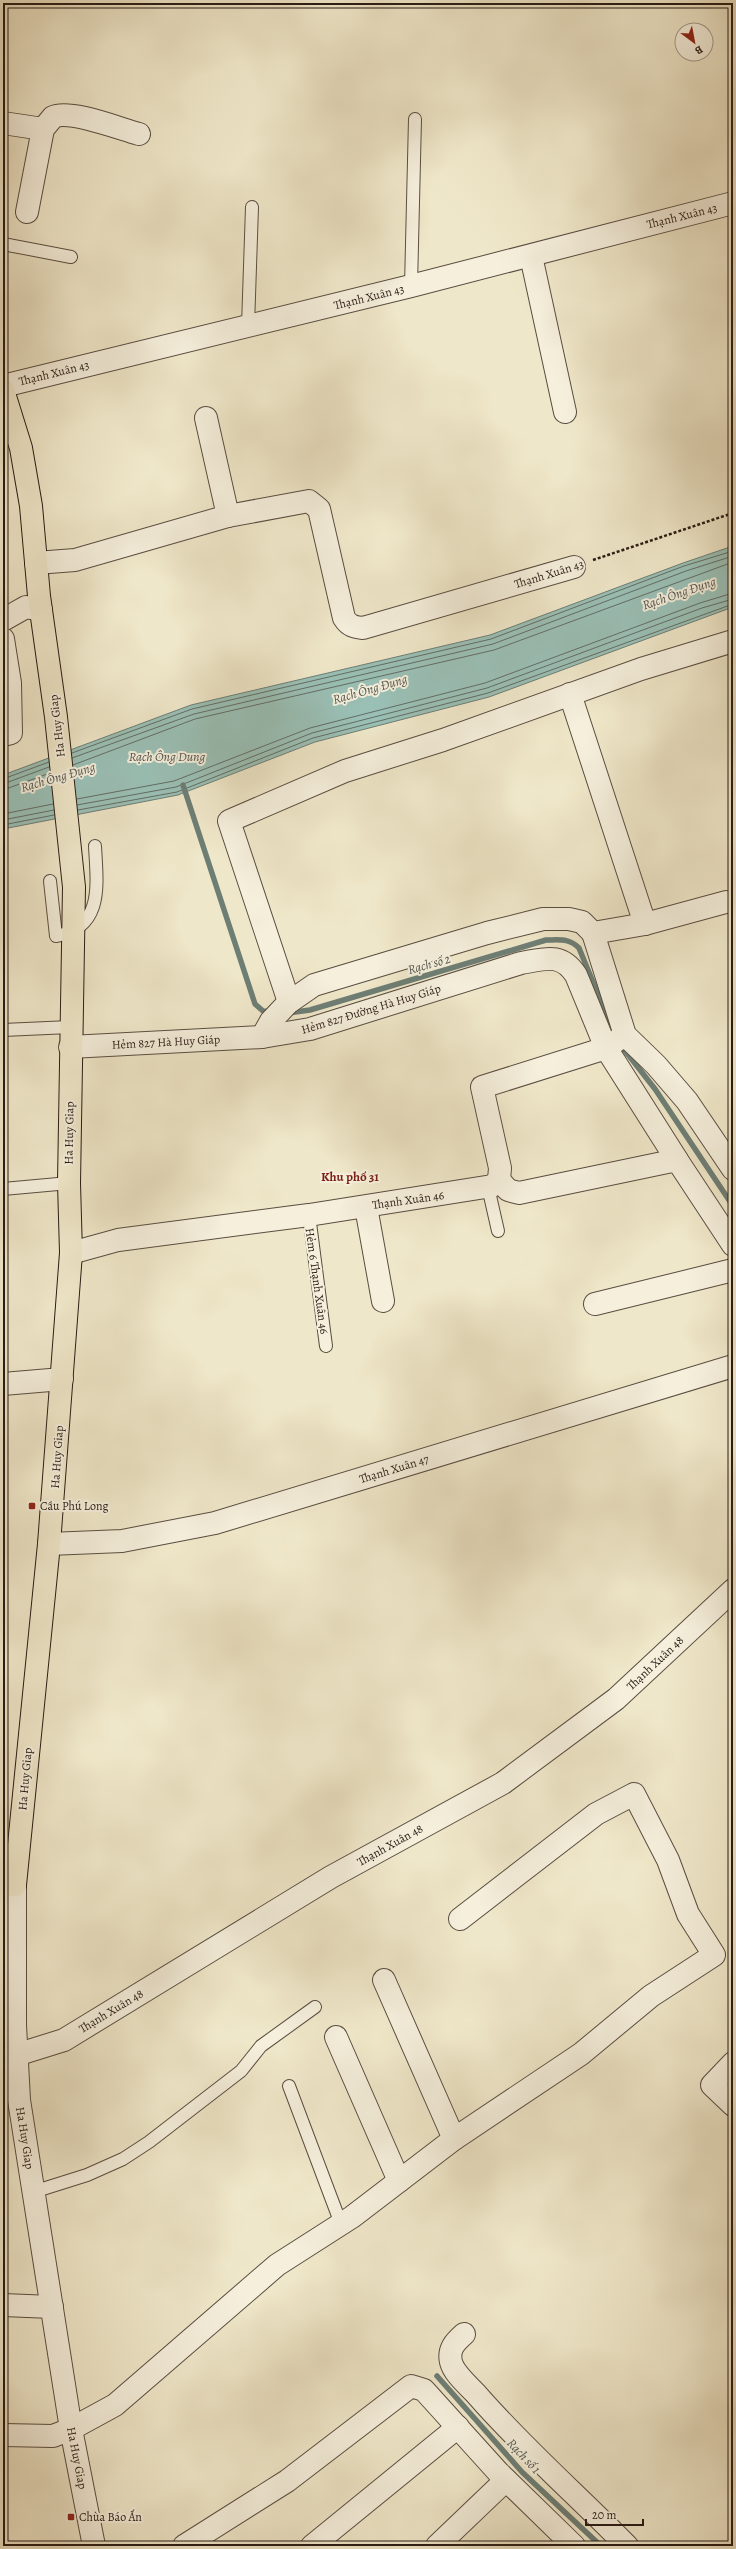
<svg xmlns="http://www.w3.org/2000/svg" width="736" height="2549" viewBox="0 0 736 2549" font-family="Alegreya,serif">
<rect width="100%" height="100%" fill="#efe7c9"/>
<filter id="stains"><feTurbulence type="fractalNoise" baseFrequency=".005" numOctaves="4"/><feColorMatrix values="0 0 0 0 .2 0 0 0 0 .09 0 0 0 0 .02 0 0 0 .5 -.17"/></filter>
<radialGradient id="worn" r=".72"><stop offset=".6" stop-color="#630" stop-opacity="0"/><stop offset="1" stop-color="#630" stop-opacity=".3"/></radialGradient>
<!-- water -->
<path fill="#9ac0b6" stroke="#6d7e75" d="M733 546V607L489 697 315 742 178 795 3 829V775L191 705 490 635 683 563Z"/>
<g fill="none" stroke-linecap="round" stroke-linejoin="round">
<!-- shore -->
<g stroke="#626d65" stroke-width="1">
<path d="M72 753 192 709 491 639 684 566 733 551"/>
<path d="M72 758 194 714 493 644 686 571 733 556"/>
<path d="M73 765 195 719 494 650 733 562"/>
<path d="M3 779 49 762"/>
<path d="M3 784 49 767"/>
<path d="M3 790 50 773"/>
<path d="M77 799 174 781 310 728 485 683 700 603 733 593"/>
<path d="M77 805 176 787 312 733 487 688 702 608 733 599"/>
<path d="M78 810 177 792 313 738 488 693 733 604"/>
<path d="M3 814 53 804"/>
<path d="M3 820 54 810"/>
<path d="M3 825 54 815"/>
</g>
<!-- stream -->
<g stroke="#6d7e75" stroke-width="5.5">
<path d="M183 785 255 1004 263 1011 271 1012"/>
<path d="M288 1013 310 1010 546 940C560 940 569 938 579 948L615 1036"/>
<path d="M619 1043 655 1089 733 1206"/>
<path d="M437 2376 522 2472 601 2546"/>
</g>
<defs>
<g id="service">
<path d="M3 244 71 257"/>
<path d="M411 286 415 119"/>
<path d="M248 326 252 207"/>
<path d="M50 881 56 936C104 927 97 885 95 846"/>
<path d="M3 1030 70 1027"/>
<path d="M488 1187 498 1231"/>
<path d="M3 1189 69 1183"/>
<path d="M309 1215 326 1346"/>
<path d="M289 2086 341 2224"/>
<path d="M33 2192 87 2175 123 2159 149 2142 241 2071 261 2046 315 2007"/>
</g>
<g id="minor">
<path d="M3 123 43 129"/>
<path d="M27 212 43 129 53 117C70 109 120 129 139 134"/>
<path d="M531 256 565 412"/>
<path d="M3 386 411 286 733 203"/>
<path d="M228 516 309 501 319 509 344 618C349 626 354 627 363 628L574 567"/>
<path d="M36 563 75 560 228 516 206 418"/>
<path d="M3 620 26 607 41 610"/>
<path d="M3 639 10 683 11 733 3 735"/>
<path d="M570 694 645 924"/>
<path d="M593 933 625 1035 656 1065 687 1101 733 1169"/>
<path d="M593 933 645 924 726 902"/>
<path d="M289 1002 229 821 345 771 443 740 641 669 733 641"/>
<path d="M262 1037 271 1021 288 1003 314 985 487 933 543 919H569L582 922 593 933"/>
<path d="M70 1047 262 1037 310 1029 521 963C545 959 561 952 576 975L606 1048 677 1160"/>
<path d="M499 1180 508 1190 519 1193 677 1160 733 1245"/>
<path d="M366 1207 383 1301"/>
<path d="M71 1253 118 1240 309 1215 492 1186 499 1180 500 1168 482 1087 606 1048 625 1035"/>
<path d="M595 1304 733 1270"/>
<path d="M3 1384 62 1379"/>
<path d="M49 1544 122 1541 215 1523 733 1366"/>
<path d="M384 1980 454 2139"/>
<path d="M336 2037 399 2181"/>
<path d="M16 2055 64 2040 331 1877 503 1783 616 1699 733 1590"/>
<path d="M733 2063 712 2085 733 2105"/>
<path d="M3 2305 52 2307"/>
<path d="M464 2334C455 2342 448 2349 451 2362 454 2374 469 2386 477 2395 524 2449 577 2495 627 2546"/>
<path d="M3 2435 53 2436 71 2429 115 2405 277 2265 352 2217 454 2139 581 2054 651 1996 714 1955 688 1914 668 1860 634 1794 596 1814 460 1919"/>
<path d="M184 2546 287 2481 411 2386 424 2390 499 2473 574 2546"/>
<path d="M312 2546 458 2427"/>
<path d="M437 2546 506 2480"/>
</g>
<path id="tertiary" d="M15 1885V2025L19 2100 71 2429 94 2546"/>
<path id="primary" d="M3 390 21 448 31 506 39 596 56 717 74 887 69 1183 71 1253 49 1544 15 1885 3 1884"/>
</defs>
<!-- service casing -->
<use href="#service" stroke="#5a4d41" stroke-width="14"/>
<!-- minor casing -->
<use href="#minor" stroke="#5a4d41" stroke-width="24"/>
<!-- tertiary casing -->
<use href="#tertiary" stroke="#5a4d41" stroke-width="24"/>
<!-- primary casing -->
<use href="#primary" stroke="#291a14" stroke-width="24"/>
<!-- path -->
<path stroke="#291a14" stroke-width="2.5" stroke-dasharray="3 2" stroke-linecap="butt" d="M593 560 733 513"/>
<!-- service -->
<use href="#service" stroke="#f5efdc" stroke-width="12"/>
<!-- minor -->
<use href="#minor" stroke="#f5efdc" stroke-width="22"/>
<!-- tertiary -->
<use href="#tertiary" stroke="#f5efdc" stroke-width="22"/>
<!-- primary -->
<use href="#primary" stroke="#efe7c9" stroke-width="22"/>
</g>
<!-- markers -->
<g fill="#8f2418" stroke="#f5efdc" stroke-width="1.5">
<rect x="28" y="1502" width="8" height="8" rx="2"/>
<rect x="67" y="2513" width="8" height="8" rx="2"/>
</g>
<g text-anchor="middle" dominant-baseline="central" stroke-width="4" stroke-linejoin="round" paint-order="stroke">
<!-- street labels -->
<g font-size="12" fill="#291a14" stroke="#f5efdc">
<text transform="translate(682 216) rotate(-14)">Thạnh Xuân 43</text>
<text transform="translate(369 297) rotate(-14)">Thạnh Xuân 43</text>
<text transform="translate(54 373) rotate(-14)">Thạnh Xuân 43</text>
<text transform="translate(549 574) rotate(-17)">Thạnh Xuân 43</text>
<text transform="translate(57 726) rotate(-97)">Ha Huy Giap</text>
<text transform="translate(371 1009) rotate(-17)">Hẻm 827 Đường Hà Huy Giáp</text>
<text transform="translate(166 1042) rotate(-3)">Hẻm 827 Hà Huy Giáp</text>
<text transform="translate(69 1133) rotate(-89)">Ha Huy Giap</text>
<text transform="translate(408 1200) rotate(-8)">Thạnh Xuân 46</text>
<text transform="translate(317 1281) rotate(82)">Hẻm 6 Thạnh Xuân 46</text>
<text transform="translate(57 1457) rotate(-86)">Ha Huy Giap</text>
<text transform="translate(394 1469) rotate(-17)">Thạnh Xuân 47</text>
<text transform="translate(655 1663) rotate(-43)">Thạnh Xuân 48</text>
<text transform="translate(25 1779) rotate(-85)">Ha Huy Giap</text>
<text transform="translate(390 1845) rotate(-29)">Thạnh Xuân 48</text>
<text transform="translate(111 2011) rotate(-31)">Thạnh Xuân 48</text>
<text transform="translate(25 2138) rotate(81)">Ha Huy Giap</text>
<text transform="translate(77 2458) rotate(79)">Ha Huy Giap</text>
</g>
<!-- poi labels -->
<g font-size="12" fill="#291a14" stroke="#f5efdc" text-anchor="start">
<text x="40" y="1506">Cầu Phú Long</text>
<text x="79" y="2517">Chùa Báo Ấn</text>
</g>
<!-- water labels -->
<g font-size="13" font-style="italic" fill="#51544d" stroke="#f5efdc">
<text transform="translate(679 593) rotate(-19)">Rạch Ông Đụng</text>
<text transform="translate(370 689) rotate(-16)">Rạch Ông Đụng</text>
<text x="167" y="756">Rạch Ông Dung</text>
<text transform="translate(58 777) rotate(-16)">Rạch Ông Đụng</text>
<text transform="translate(429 964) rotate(-16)">Rạch số 2</text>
<text transform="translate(524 2456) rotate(47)">Rạch số 1</text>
</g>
<!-- neighbourhood labels -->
<g font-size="13" font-weight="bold" fill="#7a1f14" stroke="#f5efdc">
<text x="350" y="1176">Khu phố 31</text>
</g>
</g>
<!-- margin -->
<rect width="736" height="2549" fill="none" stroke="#efe7c9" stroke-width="16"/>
<rect x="4" y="4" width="728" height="2541" fill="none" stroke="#291a14" stroke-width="2"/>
<rect x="8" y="8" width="720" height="2533" fill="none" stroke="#291a14"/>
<!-- north arrow -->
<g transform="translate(694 42) rotate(148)"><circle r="19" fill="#f5efdc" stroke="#a39a8c"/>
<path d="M0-3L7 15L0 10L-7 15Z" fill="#8f2418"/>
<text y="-6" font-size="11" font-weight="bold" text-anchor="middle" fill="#291a14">B</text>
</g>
<!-- scale -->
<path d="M586 2519v6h57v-6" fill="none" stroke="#291a14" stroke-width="2"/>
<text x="592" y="2519" font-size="12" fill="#291a14" stroke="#f5efdc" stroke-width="3" paint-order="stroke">20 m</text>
<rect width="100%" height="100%" filter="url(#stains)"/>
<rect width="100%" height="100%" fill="url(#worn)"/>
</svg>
